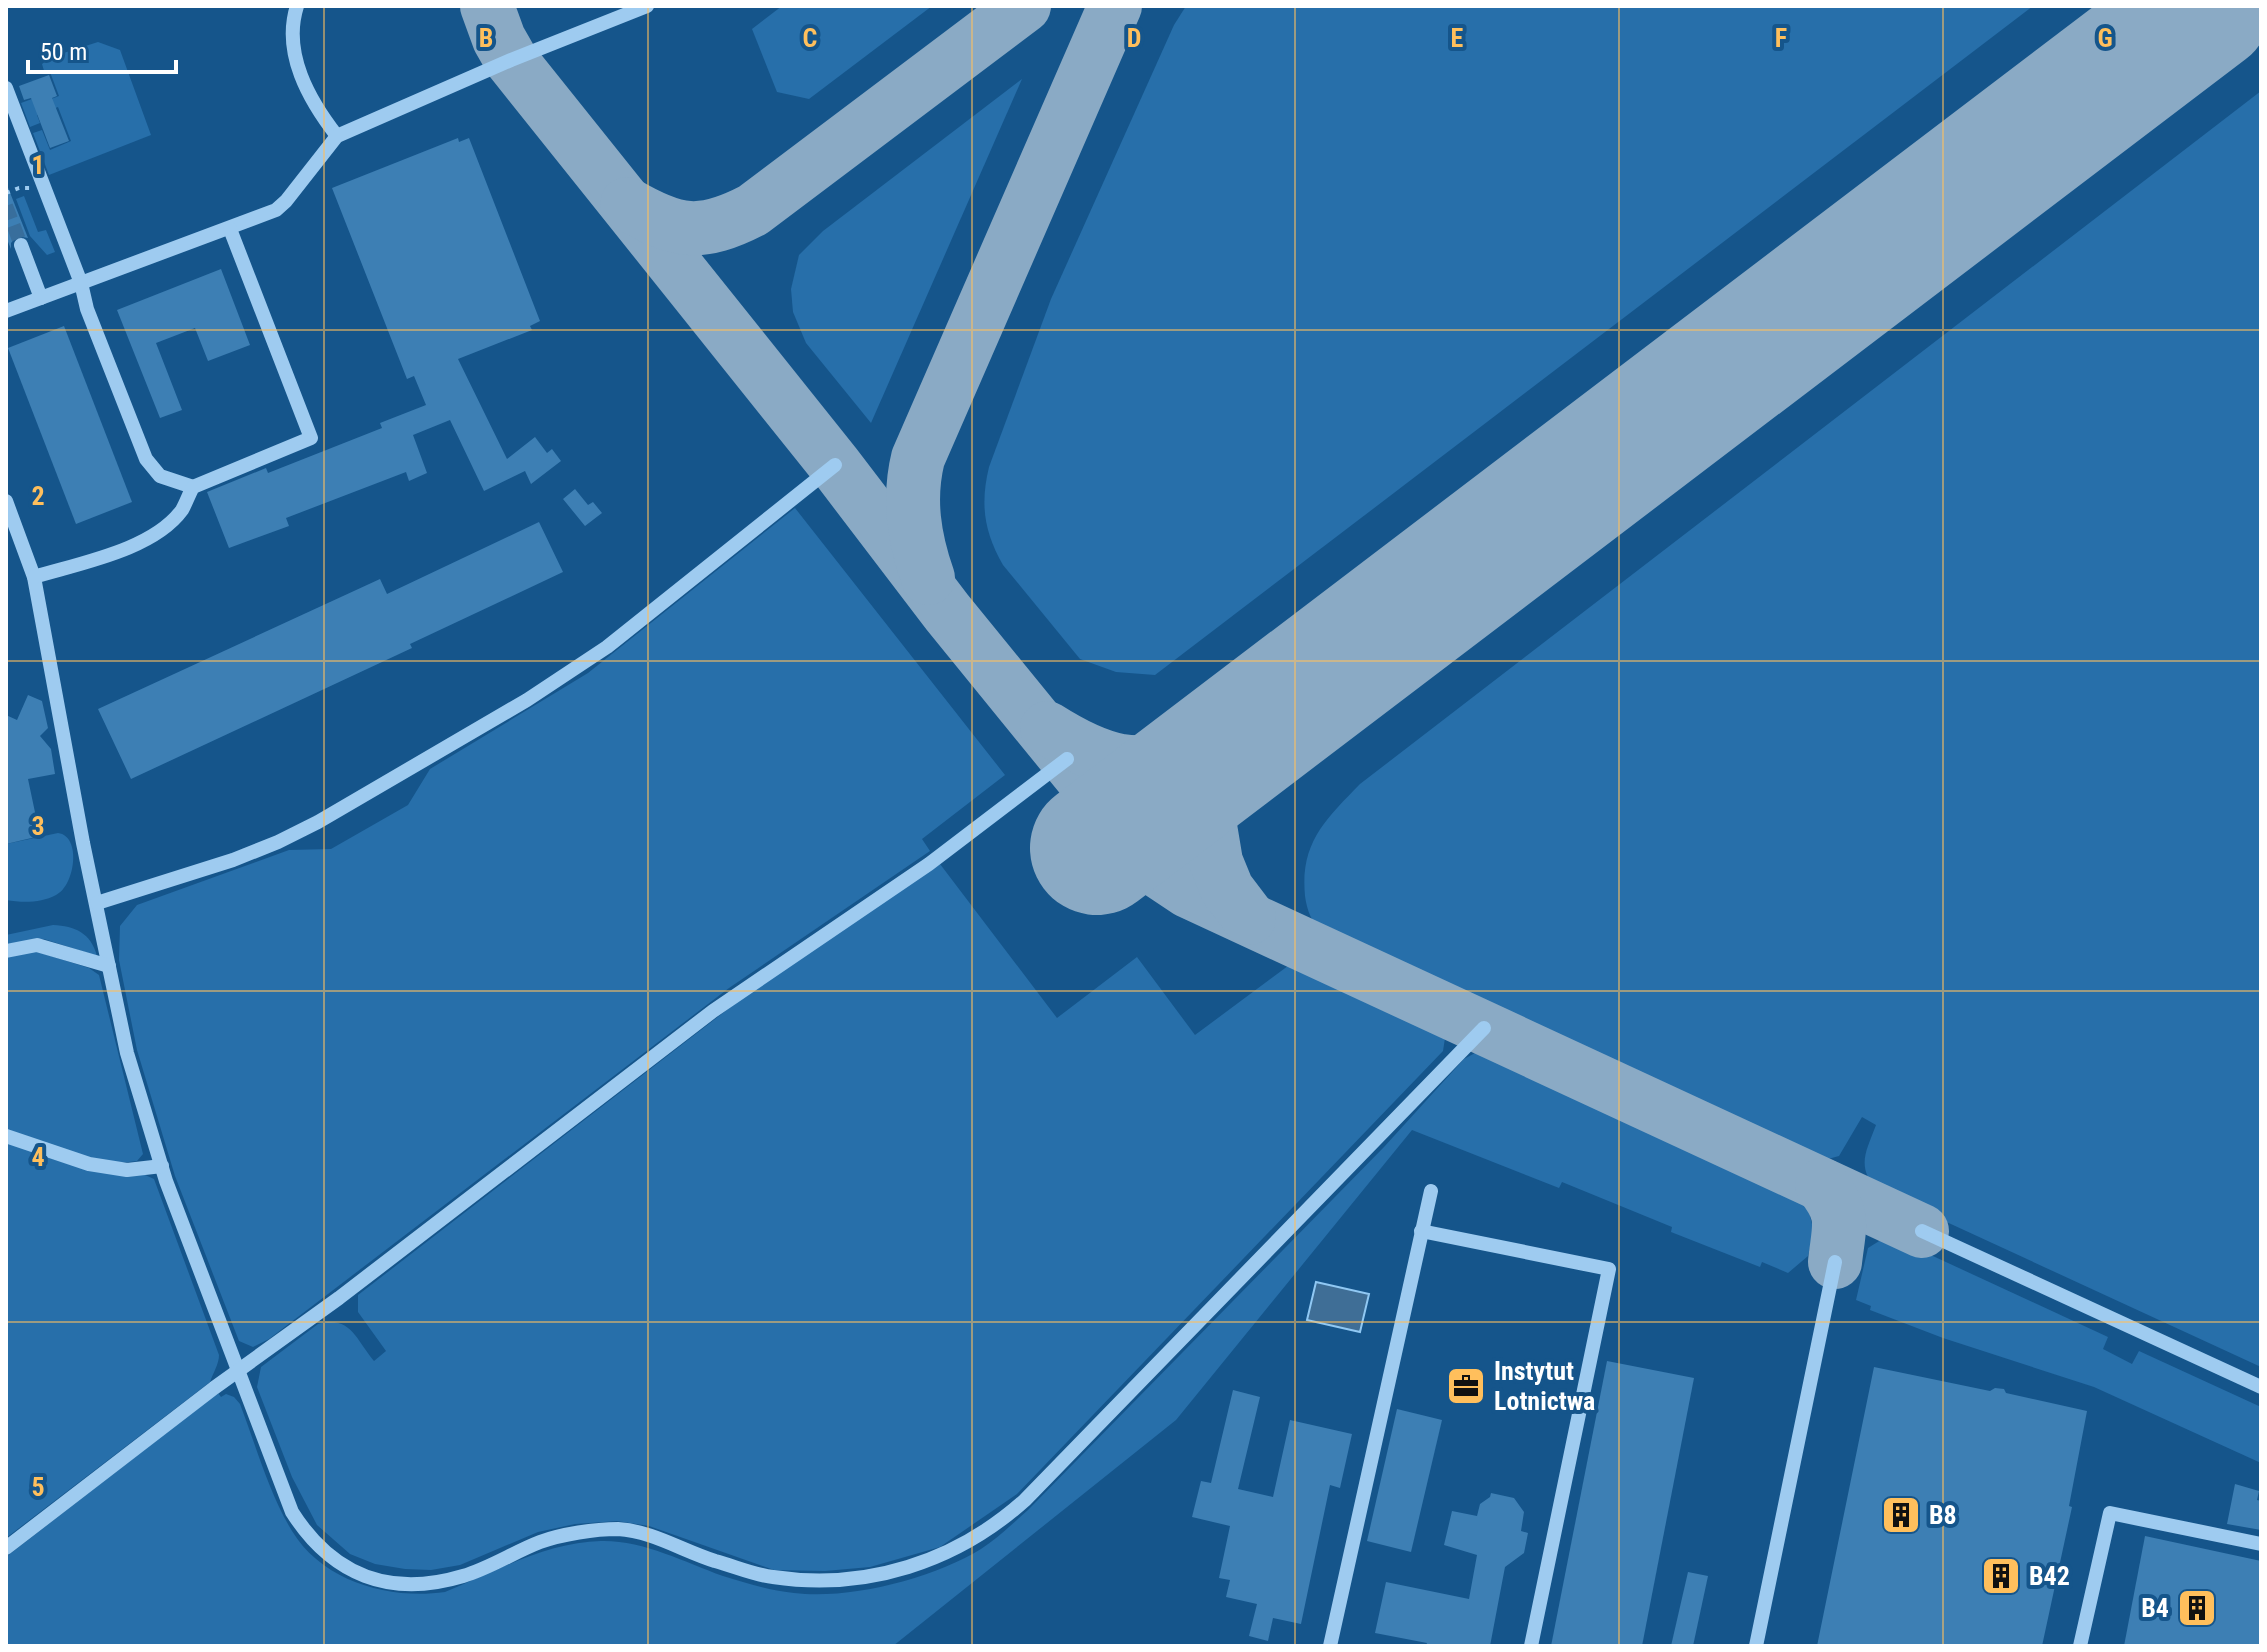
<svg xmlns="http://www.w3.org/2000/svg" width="2267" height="1652" viewBox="0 0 2267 1652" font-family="'Roboto Condensed',sans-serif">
<rect width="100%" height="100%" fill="#15558b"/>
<!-- green -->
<g fill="#276faa">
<path d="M782 6H932L809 99 777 92 752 29Z"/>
<path d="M1186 6H2033L1155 675 1116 672 1080 659 1003 565C984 532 980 504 989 467L1051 299 1174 25Z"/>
<path d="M98 42 120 50 151 135 49 175 33 133 42 130 50 150 71 141 58 107 37 115 40 123 30 127 21 103 40 96 43 102 59 96 50 72 45 74 42 64 51 57Z"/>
<path d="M1022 79 871 423 806 343 793 312 791 289 799 255 823 231Z"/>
<path d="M2261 91V1367L1877 1190C1856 1166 1866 1152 1876 1125L1862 1117 1839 1156 1817 1162 1324 933C1312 924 1307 911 1305 896 1300 843 1325 820 1360 784Z"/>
<path d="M24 196 38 232 46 230 55 252 47 255 30 236 16 199Z"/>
<path d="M795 508 1005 775 922 839 930 851 729 988 269 1339 253 1347 239 1341 175 1176 137 1050 119 960 120 926 137 905 289 850 331 849 408 805 430 769 588 673Z"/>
<path d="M58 833C82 836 75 886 56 895 41 903 23 903 6 900V844Z"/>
<path d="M940 864 1057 1018 1137 957 1195 1035 1296 960 1438 1026 1445 1038 1443 1051 1017 1494 940 1547 870 1567 825 1571 774 1570 649 1526 617 1521 575 1524 538 1532 460 1565 431 1570 405 1569 375 1564 350 1554 317 1525 292 1477 257 1387 261 1367 318 1324C351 1315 356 1340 374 1361L386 1351 358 1312V1295L741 999Z"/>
<path d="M53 925C75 926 91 933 97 956L44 939 6 944V935Z"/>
<path d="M35 951 89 968 99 975 143 1154 137 1161C93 1168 46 1145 6 1131V957Z"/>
<path d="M1493 1052 1793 1191 1808 1208 1814 1232 1808 1256 1788 1273 1762 1262 1760 1267 1671 1232 1672 1227 1562 1182 1559 1188 1412 1130 1176 1420 893 1646H6V1557L218 1393 221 1397 226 1394 234 1397 240 1404C256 1446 269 1493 292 1531 323 1582 390 1600 445 1592 494 1572 547 1542 601 1541 643 1540 684 1562 723 1576 745 1583 772 1591 794 1593 850 1600 934 1578 981 1549 998 1538 1013 1523 1028 1510L1384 1147 1464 1059 1475 1053Z"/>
<path d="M6 1142 143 1174 154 1179 219 1355C219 1364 213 1373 210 1382L6 1538Z"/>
<path d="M1884 1238H1894L2108 1337 2103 1349 2132 1364 2139 1351 2261 1407V1463L2094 1387 1943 1338 1870 1310 1871 1306 1856 1300 1868 1248Z"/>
</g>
<!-- water -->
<path fill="#3f6e96" stroke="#90c8f3" stroke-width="2" d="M1316 1282 1369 1294 1360 1332 1307 1320Z"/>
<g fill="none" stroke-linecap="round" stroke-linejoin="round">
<!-- taxiway -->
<g stroke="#8aaac5" stroke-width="54">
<path d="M487 6 499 39 511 60 835 465 947 612 1158 871 1188 891 1922 1231"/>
<path d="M627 204C677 233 701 237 753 210L1024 6"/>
<path d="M928 578C914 538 908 499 918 458L1115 6"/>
<path d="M1047 728C1069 742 1094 756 1121 761 1158 767 1201 751 1237 742"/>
<path d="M1237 742 1211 792 1210 826 1216 862 1227 889 1249 918"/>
<path d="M1822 1185C1846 1216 1839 1225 1835 1262"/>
</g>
<!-- runway -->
<path stroke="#8aaac5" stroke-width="134" d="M1097 848 2205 6"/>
</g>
<!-- building -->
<g fill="#3d7fb4">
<path d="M49 75 57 96 52 98 69 141 50 148 31 98 24 100 19 86Z"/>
<path d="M458 138 459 142 469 138 540 321 530 326 532 330 458 359 507 459 535 437 547 453 552 449 561 461 531 484 525 471 484 491 450 420 413 435 427 473 409 481 406 472 286 518 289 526 229 548 207 492 266 468 268 473 382 428 380 423 426 405 414 376 407 379 332 188Z"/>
<path d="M7 185 28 238 17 236 11 243V249L6 237Z"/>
<path d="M221 269 250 345 208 361 195 328 156 343 182 410 160 418 117 310Z"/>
<path d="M64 326 132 502 76 524 8 348Z"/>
<path d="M575 489 588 505 593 502 602 513 585 526 563 499Z"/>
<path d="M539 522 563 572 410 644 412 648 131 779 98 709 380 579 387 594Z"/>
<path d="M28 695 42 701 48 728 40 736 51 749 55 774 28 779 40 836 6 844V715L17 720Z"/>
<path d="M1607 1361 1694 1378 1642 1646H1551Z"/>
<path d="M1874 1367 1990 1391 1995 1388 2004 1389 2006 1393 2087 1411 2069 1506 2072 1507 2042 1646H1817Z"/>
<path d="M1233 1390 1260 1397 1238 1489 1273 1497 1290 1420 1352 1434 1340 1488 1330 1485 1301 1624 1273 1618 1268 1641 1249 1636 1257 1604 1226 1597 1230 1580 1219 1578 1230 1526 1192 1517 1201 1481 1211 1483Z"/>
<path d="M1397 1409 1442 1420 1411 1552 1367 1541Z"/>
<path d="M2235 1484 2259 1491 2257 1500 2261 1501V1530L2227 1524Z"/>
<path d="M1491 1493 1514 1498 1524 1512 1521 1531 1528 1533 1524 1553 1505 1567 1490 1646H1426L1427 1643 1375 1633 1386 1582 1469 1599 1477 1555 1444 1545 1452 1511 1477 1516 1480 1504 1490 1497Z"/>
<path d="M2145 1536 2261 1561V1646H2124Z"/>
<path d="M1688 1572 1708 1576 1693 1646H1671Z"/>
</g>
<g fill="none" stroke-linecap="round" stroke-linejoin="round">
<!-- minor-tunnel -->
<path stroke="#386e9c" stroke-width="14" stroke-dasharray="14 7" stroke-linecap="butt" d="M6 206 21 245"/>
<!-- path -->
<path stroke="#9ecbf0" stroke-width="4" stroke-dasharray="4 6" stroke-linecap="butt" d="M6 193 19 188H30"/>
<!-- minor -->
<g stroke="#9ecbf0" stroke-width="14">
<path d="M297 6C282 53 309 100 337 136"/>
<path d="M6 88 81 283 87 309 146 459 160 476 193 487"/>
<path d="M21 245 41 298"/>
<path d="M6 311 276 210 286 201 337 136 511 60 647 6"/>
<path d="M6 501 34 577 83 843 127 1053 166 1181 292 1512C332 1575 390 1598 463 1576 490 1568 514 1552 540 1542 562 1534 595 1529 618 1529 652 1531 683 1551 715 1561 734 1566 754 1575 773 1577 866 1591 956 1562 1025 1500L1484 1028"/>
<path d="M34 577C80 563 153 550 182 510 186 503 189 494 193 487L311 438 230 229"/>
<path d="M97 903 233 860 278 842 318 822 527 700 607 647 835 465"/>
<path d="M6 951 37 945 109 966"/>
<path d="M6 1136 89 1164 127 1170 162 1166"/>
<path d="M1421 1231 1609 1269 1531 1646"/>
<path d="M1922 1231 2261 1387"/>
<path d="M6 1548 214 1388 339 1298 713 1011 929 864 1067 759"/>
<path d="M1330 1646 1431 1191"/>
<path d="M1756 1646 1835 1262"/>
<path d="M2080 1646 2110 1513 2261 1544"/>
</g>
</g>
<!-- grid -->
<path fill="none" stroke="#ffbf5c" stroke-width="2" stroke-opacity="0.55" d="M324 6V1646M648 6V1646M972 6V1646M1295 6V1646M1619 6V1646M1943 6V1646M6 330H2261M6 661H2261M6 991H2261M6 1322H2261"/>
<!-- icons -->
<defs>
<symbol id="office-square" viewBox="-11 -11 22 22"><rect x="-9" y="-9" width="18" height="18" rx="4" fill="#ffbf5c" stroke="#15558b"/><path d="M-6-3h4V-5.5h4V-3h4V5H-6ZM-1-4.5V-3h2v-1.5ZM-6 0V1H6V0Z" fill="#111"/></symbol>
<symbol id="building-square" viewBox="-11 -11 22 22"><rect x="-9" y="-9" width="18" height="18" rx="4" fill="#ffbf5c" stroke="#15558b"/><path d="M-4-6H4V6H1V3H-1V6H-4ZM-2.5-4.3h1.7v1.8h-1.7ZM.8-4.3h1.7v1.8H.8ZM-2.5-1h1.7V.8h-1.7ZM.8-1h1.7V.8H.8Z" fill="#111"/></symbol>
</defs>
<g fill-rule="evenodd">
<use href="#office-square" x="1444" y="1364" width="44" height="44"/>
<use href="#building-square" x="1879" y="1493" width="44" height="44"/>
<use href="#building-square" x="1979" y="1554" width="44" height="44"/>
<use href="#building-square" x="2175" y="1586" width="44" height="44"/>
</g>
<g text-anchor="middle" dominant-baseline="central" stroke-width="8" stroke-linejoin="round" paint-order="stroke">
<!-- poi labels -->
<g font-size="26" font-weight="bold" fill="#fff" stroke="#15558b" text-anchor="start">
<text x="1494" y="1371">Instytut<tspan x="1494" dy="30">Lotnictwa</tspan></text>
<text x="1929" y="1515">B8</text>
<text x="2029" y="1576">B42</text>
<text x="2169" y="1608" text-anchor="end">B4</text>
</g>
</g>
<g font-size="26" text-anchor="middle" font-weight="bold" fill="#ffbf5c" stroke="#15558b" stroke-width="8" stroke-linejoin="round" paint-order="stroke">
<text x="486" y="47">B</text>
<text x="810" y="47">C</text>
<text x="1134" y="47">D</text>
<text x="1457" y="47">E</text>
<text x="1781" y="47">F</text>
<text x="2105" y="47">G</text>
<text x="38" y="174">1</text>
<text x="38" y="505">2</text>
<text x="38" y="835">3</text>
<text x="38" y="1166">4</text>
<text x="38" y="1496">5</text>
</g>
<!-- border -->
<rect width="2267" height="1652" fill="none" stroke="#ffffff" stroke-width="16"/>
<!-- scale -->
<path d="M28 60v12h148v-12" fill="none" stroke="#ffffff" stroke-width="4"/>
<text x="40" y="60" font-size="24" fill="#ffffff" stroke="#15558b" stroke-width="6" paint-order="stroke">50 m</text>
</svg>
